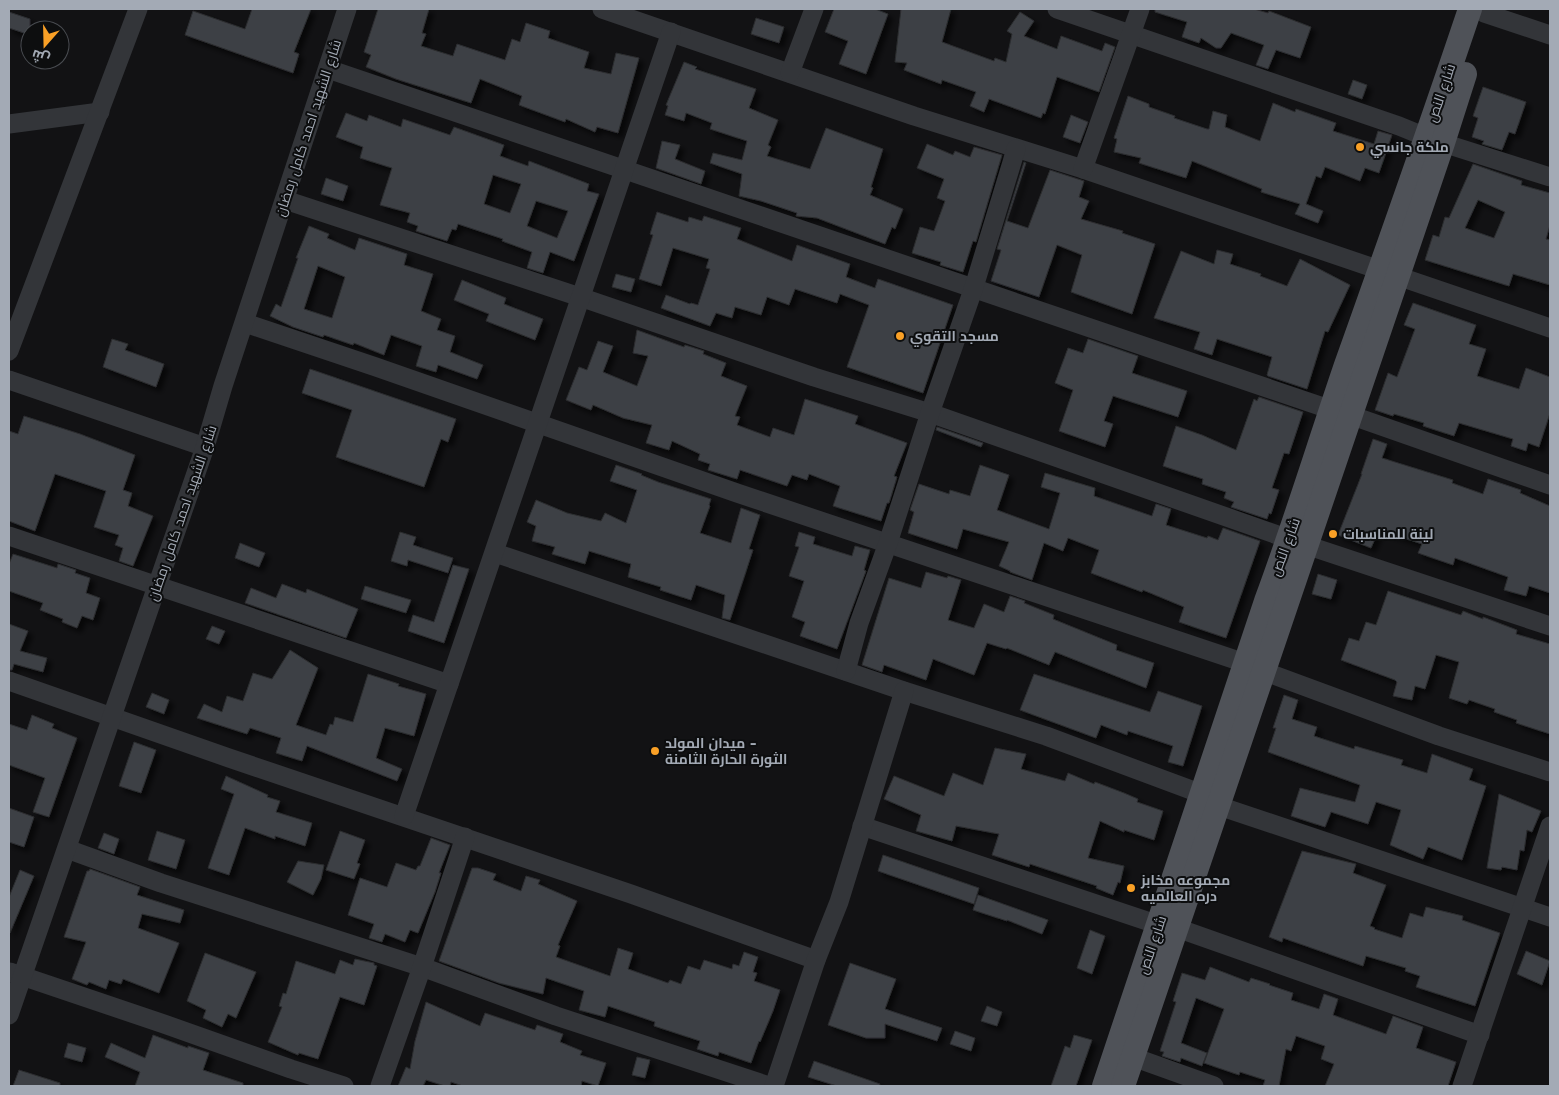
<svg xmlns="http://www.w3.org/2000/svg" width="1559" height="1095" viewBox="0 0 1559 1095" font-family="'Work Sans',Cairo,sans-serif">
<defs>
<filter id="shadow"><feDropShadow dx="4.5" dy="4.5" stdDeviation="2.5" flood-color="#0009"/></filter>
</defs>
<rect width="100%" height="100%" fill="#121214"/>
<!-- building -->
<g fill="#3e4044" stroke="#2c2d30" fill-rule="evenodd" filter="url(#shadow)">
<path d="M252 9H311L294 52 299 54 293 73 185 35 193 11 245 29Z"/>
<path d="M378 9H429L422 33 426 34 421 46 453 56 457 44 505 60 512 39 520 42 526 23 550 31 548 38 589 52 584 68 611 74 616 53 639 58 618 133 597 127 595 132 566 119 565 122 519 105 522 96 480 79 471 103 396 79 366 67 371 55 364 52Z"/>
<path d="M834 9H875L888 14 866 74 839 64 848 41 825 32Z"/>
<path d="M901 9H951L942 42 994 61 995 58 1006 62 1012 34 1007 31 1020 12 1034 21 1024 36 1057 49 1061 36 1102 51 1105 43 1115 47 1099 92 1057 77 1045 114 1043 113 1041 118 989 99 984 112 970 106 976 92 942 80 941 84 904 70 907 63 895 62Z"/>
<path d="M1155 9H1254L1268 13 1269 11 1311 27 1300 58 1276 50 1268 69 1256 65 1264 45 1231 33 1221 48H1216L1201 38 1199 43 1182 37 1187 22 1155 12Z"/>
<path d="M9 12 30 19V35L9 28Z"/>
<path d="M756 18 784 27 779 43 751 34Z"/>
<path d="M684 62 697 67 695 69 756 89 749 108 778 120 768 145 771 147 767 156 810 169 826 128 883 149 871 187 873 188 870 195 903 209 895 229 892 227 885 244 817 218 796 216 797 213 761 201 739 196 742 174 710 163 713 153 742 160 747 141 710 129 712 123 686 113 684 121 665 115 668 106 666 105Z"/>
<path d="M1353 80 1367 85 1362 99 1348 94Z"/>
<path d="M1483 87 1526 102 1515 134 1509 132 1502 150 1482 144 1484 141 1472 137 1478 118 1473 116Z"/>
<path d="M1128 96 1149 104V107L1175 116 1174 118 1207 129H1209L1213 111 1227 115 1225 127 1260 141 1273 103 1295 112 1296 109 1336 123 1333 131 1374 144 1378 131 1392 135 1379 173 1365 168 1360 181 1325 167 1321 178 1316 176 1306 204 1323 211 1318 223 1295 214 1300 204 1261 192 1262 189 1192 161 1186 178 1139 163 1141 158 1114 152 1117 139 1114 138Z"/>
<path d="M346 113 367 121 369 115 401 127 403 119 450 135 454 127 504 145 500 156 528 166 529 161 589 184 587 191 599 194 574 261 550 252 543 273 527 268 532 252 502 241 503 239 458 224 456 230 452 229 447 241 416 231 418 226 407 222 410 213 380 205 392 168 360 158 363 147 336 137ZM493 175 521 184 510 213 484 204ZM536 201 568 211 557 238 527 226Z"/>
<path d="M1071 115 1088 122 1080 143 1063 137Z"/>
<path d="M662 141 680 145 675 159 705 171 701 184 656 168Z"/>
<path d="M927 144 953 155 955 151 970 157 974 147 1002 155 976 242 973 241 963 272 940 265 941 262 912 253 920 227 934 231 945 201 937 198 944 179 917 168Z"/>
<path d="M1024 162 1026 163 1007 221 1028 228 1050 170 1084 181 1079 197 1089 201 1081 219 1123 231 1122 233 1155 244 1132 314 1071 292 1082 255 1057 245 1039 297 991 281 1001 250 997 249Z"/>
<path d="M1473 164 1522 181 1521 185 1550 193V225L1546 239 1550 240V285L1513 274 1509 286 1425 260 1433 235 1439 237 1445 217 1449 218ZM1478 200 1505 212 1494 238 1465 228Z"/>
<path d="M326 178 348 186 343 201 321 194Z"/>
<path d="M657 212 688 222 689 217 702 221 704 216 741 228 737 239 792 261 797 245 850 264 846 277 875 288 878 279 953 305 923 393 847 367 869 305 840 294 837 303 795 289 789 305 767 297 761 315 735 307 732 318 716 313 710 326 661 308 666 295 690 304 691 303 698 305 710 269 706 268 709 259 673 248 661 286 639 279 653 235 650 234Z"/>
<path d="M309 226 329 234 327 238 355 250 359 238 407 254 404 265 433 274 421 311 441 319 437 330 455 336 450 352 483 365 477 379 438 365 436 372 416 366 422 346 391 335 384 355 354 343 353 345 324 335 323 337 293 327 270 316 276 304 281 307 298 258H296ZM318 266 345 277 332 318 304 309Z"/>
<path d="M1217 250 1233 254 1230 264 1261 274 1260 276 1287 286 1300 259 1350 285 1328 332 1325 331 1307 389 1268 376 1267 375 1272 357 1217 339 1212 355 1194 349 1200 332 1154 318 1181 251 1214 264Z"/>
<path d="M616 274 635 279 631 292 612 287Z"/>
<path d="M462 280 506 298 504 304 543 319 535 340 486 321 489 314 454 300Z"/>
<path d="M1413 303 1476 325 1469 344 1486 349 1477 376 1519 389 1526 368 1550 377V413L1539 447 1528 443 1526 451 1511 446 1513 439 1459 423 1454 436 1423 426 1424 423 1394 414 1393 416 1375 410 1388 373 1397 377 1415 329 1404 325Z"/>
<path d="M637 330 684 347 685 345 704 351 703 354 726 363 721 376 747 386 735 416 740 417 737 425 770 437 773 428 794 435 805 399 858 416 855 424 907 443 894 476 897 477 889 503H887L881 521 833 506 840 486 809 474 807 480 792 475 787 486 740 470 737 479 708 470 710 464 698 460 700 454 672 441 669 450 646 443 652 425 623 418 593 405 591 410 566 400 579 367 587 370 598 341 613 346 603 372 637 386 648 356 633 353Z"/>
<path d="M112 339 128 344 125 350 164 364 156 387 103 367Z"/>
<path d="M1088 339 1138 356 1132 373 1187 391 1178 417 1113 396 1104 421 1113 424 1105 447 1059 431 1073 390 1055 383 1068 348 1083 353Z"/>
<path d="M310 369 456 419 448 442 441 439 424 487 336 457 352 410 302 393Z"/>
<path d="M1259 397 1303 412 1289 454 1284 453 1272 488 1279 490 1271 514 1269 513 1267 519 1231 507 1234 502 1224 498 1226 492 1202 484 1203 479 1163 466 1176 426 1202 435 1236 450 1254 399 1257 401Z"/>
<path d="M24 416 80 434 135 455 123 490 132 493 128 506 153 516 133 566 119 561 123 548 115 545 119 535 94 527 106 491 55 474 35 531 9 521V431L18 434Z"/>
<path d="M937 427 983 443 981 447 936 430Z"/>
<path d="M1373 439 1387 444 1382 458 1453 480 1452 483 1483 494 1488 479 1521 490 1520 493 1550 506V593L1529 586 1526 596 1504 590 1508 577 1455 558 1453 565 1418 553 1422 544 1379 530 1371 548 1338 535 1362 474H1361Z"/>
<path d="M616 465 642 474 641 475 658 482 711 499 709 505 710 506 700 533 731 543 741 508 760 515 749 549 753 550 730 620 722 618 725 595 696 585 691 600 660 590 661 587 628 577 631 564 589 551 585 564 552 554 555 547 532 541 536 526 527 522 536 500 567 513 601 521 605 513 626 523 637 490 610 481Z"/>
<path d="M980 465 1009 475 997 510 1049 529 1060 493 1041 487 1045 473 1095 488 1094 496 1152 516 1156 504 1171 509 1166 525 1207 538 1208 536 1218 540 1223 528 1260 541 1226 638 1179 622 1184 607 1143 590 1142 592 1091 573 1099 550 1068 538 1063 551 1044 543 1032 580 1010 572V571L999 566 1009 542 963 529 957 549 908 533 914 512 910 510 919 484 949 494 950 490 970 496Z"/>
<path d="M400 532 416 537 413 545 453 558 448 573 408 560 407 566 391 561Z"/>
<path d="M799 532 815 537 813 544 852 556 855 546 870 550 864 570 866 571 837 649 800 636 805 622 792 617 804 581 789 576 799 547 795 546Z"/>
<path d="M240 543 265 553 259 567 235 558Z"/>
<path d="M13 554 57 568 58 564 76 570 75 573 90 578 86 593 100 598 93 620 82 616 77 628 62 622 63 619 40 610 43 603 9 591V564Z"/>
<path d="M453 565 469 569 444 643 408 631 413 615 434 622Z"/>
<path d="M926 572 947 578 948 576 961 580 948 620 974 628 984 604 1004 612 1010 596 1025 601 1024 603 1054 615 1053 619 1117 645 1116 650 1154 663 1146 688 1055 652 1049 665 1007 648 1006 649 987 643 974 675 933 659 926 680 884 665 882 672 862 665 889 578 921 588Z"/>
<path d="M1318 574 1337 580 1331 599 1312 594Z"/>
<path d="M282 584 306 593 307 589 358 609 346 638 245 603 251 588 276 598Z"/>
<path d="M365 586 411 600 406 613 361 599Z"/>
<path d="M1388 591 1461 615 1463 611 1483 619V617L1517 630 1516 634 1550 644V734L1516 723 1517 720 1494 712 1495 709 1469 700 1467 704 1449 698 1459 662 1436 655 1425 689 1415 686 1412 700 1393 696 1397 682 1395 680 1341 660 1349 638 1359 641 1366 622 1376 625Z"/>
<path d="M9 624 28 631 20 651 47 658 43 672 14 664 12 670H9Z"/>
<path d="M212 626 225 631 219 644 206 639Z"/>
<path d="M290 650 318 668 296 725 326 735 330 724 333 725 335 717 353 722 368 674 399 684 398 686 426 694 414 736 385 728 376 758 402 769 397 781 307 746 302 761 276 753 281 738 250 728 247 734 197 718 204 704 222 712 227 696 243 701 253 673 272 679Z"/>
<path d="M1034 674 1150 712 1158 691 1202 706 1183 766 1168 762 1173 746 1128 731 1127 735 1101 725 1096 738 1020 710Z"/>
<path d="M152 693 169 700 164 714 146 707Z"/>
<path d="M1284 695 1298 700 1292 719 1317 727 1314 736 1354 749 1355 746 1403 760 1401 765 1427 773 1432 754 1473 769 1469 780 1486 786 1462 860 1428 847 1423 859 1390 845 1401 810 1376 802 1368 824 1331 812 1325 827 1291 816 1300 788 1355 802 1360 785 1268 752 1276 728H1273Z"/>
<path d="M32 715 54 724 52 728 77 738 49 817 33 812 45 778 9 765V724L27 730Z"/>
<path d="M134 742 156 750 141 793 119 786Z"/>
<path d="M995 748 1026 754 1021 769 1065 781 1068 773 1094 784 1095 782 1124 793 1138 799 1137 802 1163 811 1154 840 1124 830V832L1100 821 1088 858 1124 866 1120 883 1118 882 1113 895 1096 888 1097 886 1030 864 1029 867 992 855 999 834 956 826 952 841 916 831 921 815 884 799 894 776 944 796 953 773 983 785Z"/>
<path d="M226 776 268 795 267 797 280 801 276 812 312 823 305 846 275 836V839L245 828 229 875 208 868 234 794 221 789Z"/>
<path d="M1499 794 1541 811 1532 832 1527 830 1524 851 1520 850 1517 870 1502 867 1501 870 1487 868Z"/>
<path d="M9 808 34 817 24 847 9 842Z"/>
<path d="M157 831 185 840 176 869 148 860Z"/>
<path d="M340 831 365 840 357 863 360 864 354 879 326 870Z"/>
<path d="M104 833 119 839 114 854 98 848Z"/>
<path d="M431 838 450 845 439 873H441L435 892 418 933 410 930 405 942 385 934 382 942 369 938 374 924 348 915 360 878 387 887 396 863 416 870 418 866H420Z"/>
<path d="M1302 851 1356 864 1353 873 1386 885 1370 926 1375 928 1374 929 1402 938 1410 913 1423 917 1426 907 1463 916 1462 920 1500 933 1475 1006 1416 987 1420 976 1405 971 1406 968 1366 956 1363 966 1283 938 1282 942 1269 937Z"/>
<path d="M883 855 979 888 974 904 878 871Z"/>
<path d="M298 861 324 865 321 879 313 895 287 882Z"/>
<path d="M472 868H478L496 874 493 880 521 891 526 876 540 880 538 884 577 901 558 945 560 946 556 957 610 976 618 948 633 953 628 969 668 983 670 980 681 984 688 966 700 970 704 960 732 969 733 964 739 966 744 952 758 957 753 972 757 973 754 981 780 990 773 1011 760 1042 759 1041 751 1063 719 1052 718 1056 697 1049 700 1041 654 1026 655 1022 608 1006 605 1017 579 1010 584 991 546 978 543 994 499 983 439 961Z"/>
<path d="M90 869 140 887 137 895 184 910 180 923 142 914 138 928 179 943 159 993 123 979 121 984 109 980 106 989 89 982 87 985 72 979 86 942 64 937 87 871H89Z"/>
<path d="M20 870 34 876 10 933 9 897Z"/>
<path d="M978 895 1048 920 1042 934 1007 920V921L973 910Z"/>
<path d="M1090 930 1105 936 1092 974 1077 968Z"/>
<path d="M1526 951 1550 961 1542 985 1517 974Z"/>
<path d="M205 953 256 972 236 1018 228 1014 222 1027 203 1018 206 1010 187 1001Z"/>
<path d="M355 959 374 963V965L377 966 364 1005 340 997 318 1059 299 1053 298 1055 268 1042 282 1007 279 1006 283 993 286 994 296 961 335 974 340 960 353 965Z"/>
<path d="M850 963 896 979 885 1009 942 1028 937 1041 885 1024V1038H866L828 1025Z"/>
<path d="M1210 967 1249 982 1251 978 1270 984 1269 985 1293 993 1291 1000 1319 1009 1324 994 1338 999 1333 1015 1386 1034 1393 1016 1423 1027 1416 1048 1456 1062 1448 1086H1325L1334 1064 1321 1059 1325 1046 1296 1036 1291 1051 1286 1049 1279 1086H1263L1265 1080 1240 1072 1239 1075 1204 1063 1224 1009 1196 998 1181 1043 1207 1053 1202 1066 1181 1058 1180 1062 1162 1056 1164 1052 1160 1051 1176 1002 1173 1001 1182 973 1205 980Z"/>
<path d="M426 1002 480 1026 485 1013 535 1030 537 1025 563 1034 560 1042 582 1051 580 1055 606 1063 598 1086 582 1081 581 1086H463L451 1082 450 1086H445L426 1080 423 1086H398L406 1067 410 1069 415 1041Z"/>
<path d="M987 1006 1002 1012 997 1026 981 1021Z"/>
<path d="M955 1031 975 1038 971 1051 950 1044Z"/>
<path d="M153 1035 188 1048V1046L209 1053 203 1070 243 1083V1086H135L140 1072 105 1057 111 1043 145 1058Z"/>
<path d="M1074 1035 1092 1040 1076 1086H1051L1065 1046 1070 1048Z"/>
<path d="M68 1043 86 1048 82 1062 64 1057Z"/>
<path d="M637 1057 650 1060 645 1078 632 1075Z"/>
<path d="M814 1061 880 1084 879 1086H837L808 1077Z"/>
<path d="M19 1070 60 1083V1086H13Z"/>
</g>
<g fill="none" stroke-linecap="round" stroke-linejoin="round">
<!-- minor -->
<g stroke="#333539" stroke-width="19">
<path d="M602 9 914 116 1083 169 1550 328"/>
<path d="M1057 9 1399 126 1426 137"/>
<path d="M1484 13 1550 35"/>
<path d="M328 69 1332 410"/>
<path d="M790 73 814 9"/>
<path d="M9 124 100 112"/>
<path d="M1443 143 1550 177"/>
<path d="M1083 169 1140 9"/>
<path d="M285 200 580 297 814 377 930 413 1289 539"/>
<path d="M245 323 376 367 737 493 1245 663"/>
<path d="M9 351 138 9"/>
<path d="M9 380 205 447"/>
<path d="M1350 415 1550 485"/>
<path d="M9 536 449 684"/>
<path d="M1306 545 1550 626"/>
<path d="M495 553 904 691 1046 736 1202 794"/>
<path d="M846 671 859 623 888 543 930 413 974 287 1016 149"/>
<path d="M1263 671 1439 736 1550 772"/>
<path d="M9 681 229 758 631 894 816 960"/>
<path d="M1219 806 1550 917"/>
<path d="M404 816 671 32"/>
<path d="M862 826 1159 925"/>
<path d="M67 849 161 883 422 967 556 1016 769 1086"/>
<path d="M1177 928 1480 1035"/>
<path d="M10 972 164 1024 291 1069 344 1086"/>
<path d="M9 1015 205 447 223 386 347 9"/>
<path d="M1133 1057 1214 1086"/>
<path d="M380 1086 422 967 465 837"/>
<path d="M774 1086 816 960 839 902 904 691"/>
<path d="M1462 1086 1550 826"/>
</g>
<!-- major -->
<g stroke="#4f5258" stroke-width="24">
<path d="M1104 1086 1266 601C1295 523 1319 444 1346 365 1388 247 1430 128 1470 9"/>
<path d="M1123 1086 1443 143 1465 74"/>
</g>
</g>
<!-- markers -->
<g fill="#f9a026" stroke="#0d0e0f" stroke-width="2">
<circle cx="1360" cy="147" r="5"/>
<circle cx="900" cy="336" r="5"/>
<circle cx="1333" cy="534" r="5"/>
<circle cx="655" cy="751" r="5"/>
<circle cx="1131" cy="888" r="5"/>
</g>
<g text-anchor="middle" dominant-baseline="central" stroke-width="4" stroke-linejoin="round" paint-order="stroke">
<!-- street labels -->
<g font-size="14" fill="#a3aab5" stroke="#0d0e0f">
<text transform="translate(1441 93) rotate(-71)">شارع النص</text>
<text transform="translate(308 128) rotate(-72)">شارع الشهيد احمد كامل رمضان</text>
<text transform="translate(182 513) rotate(-71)">شارع الشهيد احمد كامل رمضان</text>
<text transform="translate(1285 547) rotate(-70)">شارع النص</text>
<text transform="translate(1152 945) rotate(-71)">شارع النص</text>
</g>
<!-- poi labels -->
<g font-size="14" font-weight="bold" fill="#a3aab5" stroke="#0d0e0f" text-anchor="start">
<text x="1370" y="147">ملكة جانسي</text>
<text x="910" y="336">مسجد التقوي</text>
<text x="1343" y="534">لينة للمناسبات</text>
<text x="665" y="743">ميدان المولد -<tspan x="665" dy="16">الثورة الحارة الثامنة</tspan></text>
<text x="1141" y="880">مجموعه مخابز<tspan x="1141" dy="16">دره العالميه</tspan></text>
</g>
</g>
<!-- border -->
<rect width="1559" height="1095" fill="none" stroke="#a3aab5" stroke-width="20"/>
<!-- north arrow -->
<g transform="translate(45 45) rotate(200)"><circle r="24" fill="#0d0e0f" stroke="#494c51"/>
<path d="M0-4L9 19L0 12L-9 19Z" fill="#f9a026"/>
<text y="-8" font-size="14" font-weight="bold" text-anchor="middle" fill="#a3aab5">ش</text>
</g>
</svg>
